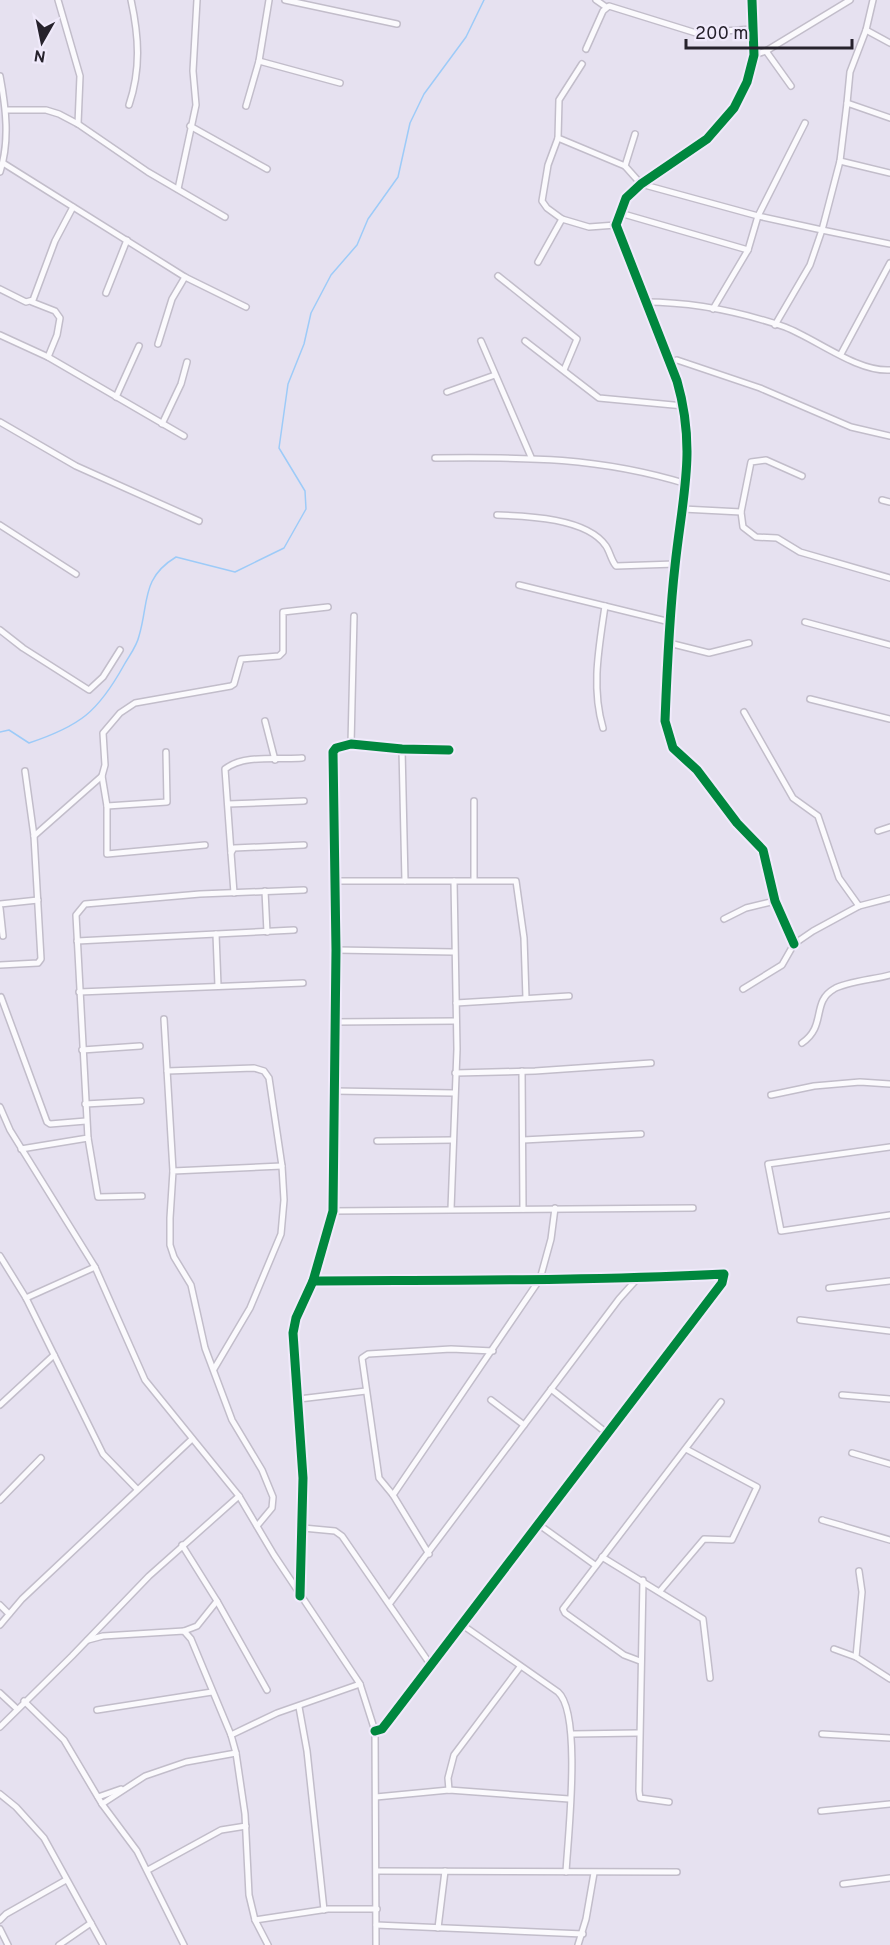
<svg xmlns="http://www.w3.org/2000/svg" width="890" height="1945" viewBox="0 0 890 1945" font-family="Overpass,sans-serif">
<rect width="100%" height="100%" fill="#e6e1f0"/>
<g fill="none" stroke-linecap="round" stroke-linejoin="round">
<!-- stream -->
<path stroke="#9dcbf8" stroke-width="1.5" d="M0 732 9 730 29 743C80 726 98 712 124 665 129 656 137 646 139 636 149 603 141 578 176 557L235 572 284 548 306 509 305 491 279 448 288 384 304 344 311 313 331 275 357 245 368 219 398 177 410 123 424 94 466 37 484 0"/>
<defs>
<g id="minor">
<path d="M58 0 80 76 78 124"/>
<path d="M285 0 397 24"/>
<path d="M596 0 606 7"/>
<path d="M752 0 754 55 747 82 734 108 707 139 641 184 626 198 616 225 677 381C697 450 682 498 675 566 669 618 667 669 665 721L673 748 697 770 737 823 763 850 775 901 794 944"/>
<path d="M873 0 866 30 890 43"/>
<path d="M586 49 603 11 609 6 696 33 752 29"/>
<path d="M766 51 791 86"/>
<path d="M754 55 766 51 850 0"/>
<path d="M259 61 340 83"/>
<path d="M582 64 559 100 558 138 625 166"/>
<path d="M0 76C6 108 10 141 0 172"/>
<path d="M847 103 850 72 866 30"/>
<path d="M129 105C141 69 139 37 131 0"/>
<path d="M246 106 259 61 269 0"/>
<path d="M6 110H46L59 114 78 124 148 172 225 217"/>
<path d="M190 126 267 169"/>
<path d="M635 134 625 166 641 184 758 216 822 230 840 161 847 103 890 118"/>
<path d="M558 138 548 165 542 201 547 208 562 219"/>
<path d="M840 161 890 173"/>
<path d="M3 163 185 277 246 307"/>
<path d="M178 189 196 105 193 71 197 0"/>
<path d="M620 213 748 250"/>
<path d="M538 262 562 219 589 227 616 225"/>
<path d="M498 276 577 339 564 370"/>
<path d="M0 289 26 302 33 300 55 241 73 207"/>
<path d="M106 293 127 240"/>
<path d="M32 302 55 311 60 318 57 335 48 357"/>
<path d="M645 302C691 302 741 312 785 327 816 339 857 372 890 370"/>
<path d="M713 309 748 250 758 216 805 123"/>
<path d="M775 325 810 265 822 230 890 244"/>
<path d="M0 335 48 357 184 436"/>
<path d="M481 341 531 457"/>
<path d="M525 341 599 398 684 406"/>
<path d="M158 344 172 299 185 277"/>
<path d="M841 354 890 263"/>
<path d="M670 362 677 360 760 388 851 427 890 436"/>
<path d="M447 392 495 375"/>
<path d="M116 397 139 346"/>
<path d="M0 422 76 466 199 521"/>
<path d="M162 424 181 384 187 362"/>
<path d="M435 458C526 457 599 457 687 484"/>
<path d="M882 500 890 502"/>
<path d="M683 509 741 512 751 462 766 460 802 476"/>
<path d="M741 512 743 527 756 537 777 538 800 552 890 578"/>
<path d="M497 515C527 516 587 518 606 546 610 552 611 560 616 566L675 564"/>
<path d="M0 525 76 574"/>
<path d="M519 585 670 622"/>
<path d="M805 622 890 645"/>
<path d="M0 630 23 648 89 690 103 677 120 650"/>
<path d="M669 643 709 653 749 643"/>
<path d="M810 699 890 719"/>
<path d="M744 712 793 798 818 816 839 878 859 906"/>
<path d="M265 721 275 760"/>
<path d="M603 728C591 687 599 648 605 606"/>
<path d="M351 744 354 616"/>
<path d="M402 749 405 881"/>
<path d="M102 776 107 806V854L205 845"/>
<path d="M474 801V880"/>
<path d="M228 804 304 801"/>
<path d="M107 806 167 802 166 752"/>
<path d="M878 831 890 827"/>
<path d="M34 836 102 776 105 765 103 733 120 713 135 703 231 686 234 684 241 659 279 656 283 652V612L328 607"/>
<path d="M231 853 225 769C244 754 279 760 302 758"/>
<path d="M335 881H516L524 938 526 998"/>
<path d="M265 891 267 932"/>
<path d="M234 893 231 853 234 848 304 845"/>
<path d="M0 904 38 900"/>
<path d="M0 908 3 936"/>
<path d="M724 919 746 908 775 901"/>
<path d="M216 934 218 986"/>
<path d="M77 941 294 930"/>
<path d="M336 950 454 952"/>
<path d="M0 965 38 963 41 959 34 836 25 771"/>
<path d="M743 989 782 965 794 944 813 931 859 906 890 898"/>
<path d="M79 992 303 983"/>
<path d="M1 997 47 1122 50 1124 86 1121"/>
<path d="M456 1003 569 996"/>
<path d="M164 1019 173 1171"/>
<path d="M334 1022 456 1021"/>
<path d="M802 1043C827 1026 811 1002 834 989 845 982 876 979 890 975"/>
<path d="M82 1050 140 1046"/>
<path d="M167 1071 254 1068 264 1071 269 1078 282 1166 284 1200 281 1234 250 1308 214 1369"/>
<path d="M522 1071 523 1209"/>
<path d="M455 1073 535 1071 651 1063"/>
<path d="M334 1091 454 1093"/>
<path d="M771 1095 814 1086 860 1082 890 1084"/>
<path d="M85 1104 141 1101"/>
<path d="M0 1107 10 1130 95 1267 145 1380 239 1496 274 1555 360 1684 375 1731 376 1945"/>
<path d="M88 1138 98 1197 142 1196"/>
<path d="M523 1140 641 1134"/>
<path d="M377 1141 452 1140"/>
<path d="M890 1147 768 1164 781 1231 890 1215"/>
<path d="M21 1149 88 1138 76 915 85 904 200 894 304 890"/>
<path d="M451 1209 457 1049 454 881"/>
<path d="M333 1211 693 1208"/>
<path d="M0 1256 26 1298 103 1454 137 1489"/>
<path d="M313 1281C450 1280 587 1281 724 1274L722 1283 389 1720 382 1729 375 1731"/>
<path d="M829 1288 890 1281"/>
<path d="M26 1298 95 1267"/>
<path d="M800 1320 890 1331"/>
<path d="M551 1389 608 1434"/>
<path d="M842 1395 890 1399"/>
<path d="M299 1399 366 1391"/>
<path d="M491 1400 524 1425"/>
<path d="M0 1405 54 1355"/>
<path d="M852 1453 890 1464"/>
<path d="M393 1495 540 1279 551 1239 555 1208"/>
<path d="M0 1500 41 1458"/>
<path d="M538 1524 595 1565"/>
<path d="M257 1526 272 1508 273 1497 262 1470 232 1420 205 1348 191 1285 174 1257 170 1245V1218L173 1171 282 1166"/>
<path d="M843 1526 822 1520 890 1540"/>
<path d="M303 1528 335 1531 342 1536 430 1664"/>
<path d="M182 1545 217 1601 267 1690"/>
<path d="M429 1554 393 1495 379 1478 362 1358 368 1354 451 1349 493 1351"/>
<path d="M602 1557 703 1619 710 1678"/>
<path d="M859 1571 862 1592 856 1657 890 1679"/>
<path d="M643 1580 639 1791 640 1798 669 1802"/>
<path d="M660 1591 704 1539 732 1540 757 1487 686 1449"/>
<path d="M300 1596 303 1478 293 1333 296 1318 313 1281 333 1211 336 950 333 752 336 748 351 744 402 749 449 750"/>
<path d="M390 1603 619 1299 637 1279"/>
<path d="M0 1605 9 1614"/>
<path d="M461 1624 558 1692C582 1713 568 1836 566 1872"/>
<path d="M0 1625 22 1599 192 1439"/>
<path d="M184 1631 197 1626 217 1601"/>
<path d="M88 1640 103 1636 184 1631 191 1639 231 1735 236 1753 245 1814 249 1895 255 1920 268 1945"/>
<path d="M834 1649 856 1657"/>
<path d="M640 1661 624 1655 565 1613 563 1609 721 1402"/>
<path d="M0 1693 16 1708"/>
<path d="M24 1701 64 1740 102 1804 137 1851 184 1945"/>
<path d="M299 1707 307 1751 324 1910"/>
<path d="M97 1710 212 1692"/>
<path d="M0 1727 72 1656 149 1576 239 1496"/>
<path d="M573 1734 638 1733"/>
<path d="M822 1734 890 1738"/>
<path d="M231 1735 277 1713 360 1684"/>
<path d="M449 1790 448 1778 454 1755 520 1667"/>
<path d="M0 1794 16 1807 44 1838 103 1945"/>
<path d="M98 1797 121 1789"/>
<path d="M376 1797 449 1790 569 1799"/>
<path d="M102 1804 145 1776 186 1762 236 1753"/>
<path d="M821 1811 890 1804"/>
<path d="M148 1870 221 1830 246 1826"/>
<path d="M377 1871 677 1872"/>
<path d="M843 1884 890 1878"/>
<path d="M0 1920 6 1914 66 1880"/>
<path d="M255 1920 328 1909H377"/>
<path d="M376 1925 583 1934"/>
<path d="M438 1928 445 1871"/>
<path d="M0 1929 8 1945"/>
<path d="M59 1945 91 1923"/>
<path d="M578 1945 586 1919 594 1873"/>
</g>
</defs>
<!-- minor casing -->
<use href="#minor" stroke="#c2bdca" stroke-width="8"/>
<!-- minor -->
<use href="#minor" stroke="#fbfafd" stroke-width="5"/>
<defs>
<g id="cycleway">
<path d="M752 0 754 55 747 82 734 108 707 139 641 184 626 198 616 225 677 381C697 450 682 498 675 566 669 618 667 669 665 721L673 748 697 770 737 823 763 850 775 901 794 944"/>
<path d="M313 1281C450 1280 587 1281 724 1274L722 1283 389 1720 382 1729 375 1731"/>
<path d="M300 1596 303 1478 293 1333 296 1318 313 1281 333 1211 336 950 333 752 336 748 351 744 402 749 449 750"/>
</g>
</defs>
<!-- cycleway casing -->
<use href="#cycleway" stroke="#f0eafb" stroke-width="13"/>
<!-- cycleway -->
<use href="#cycleway" stroke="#00873e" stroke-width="9"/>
</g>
<!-- north arrow -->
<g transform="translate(42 42) rotate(189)" stroke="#f0eafb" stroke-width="4.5" paint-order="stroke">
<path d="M0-4.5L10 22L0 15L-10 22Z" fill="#26222c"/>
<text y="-9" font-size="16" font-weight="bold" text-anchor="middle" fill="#26222c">N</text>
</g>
<!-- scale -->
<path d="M686 39v9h166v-9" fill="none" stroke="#26222c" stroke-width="3"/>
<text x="695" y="39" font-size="18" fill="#26222c" stroke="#f0eafb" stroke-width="4.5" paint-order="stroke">200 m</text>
</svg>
